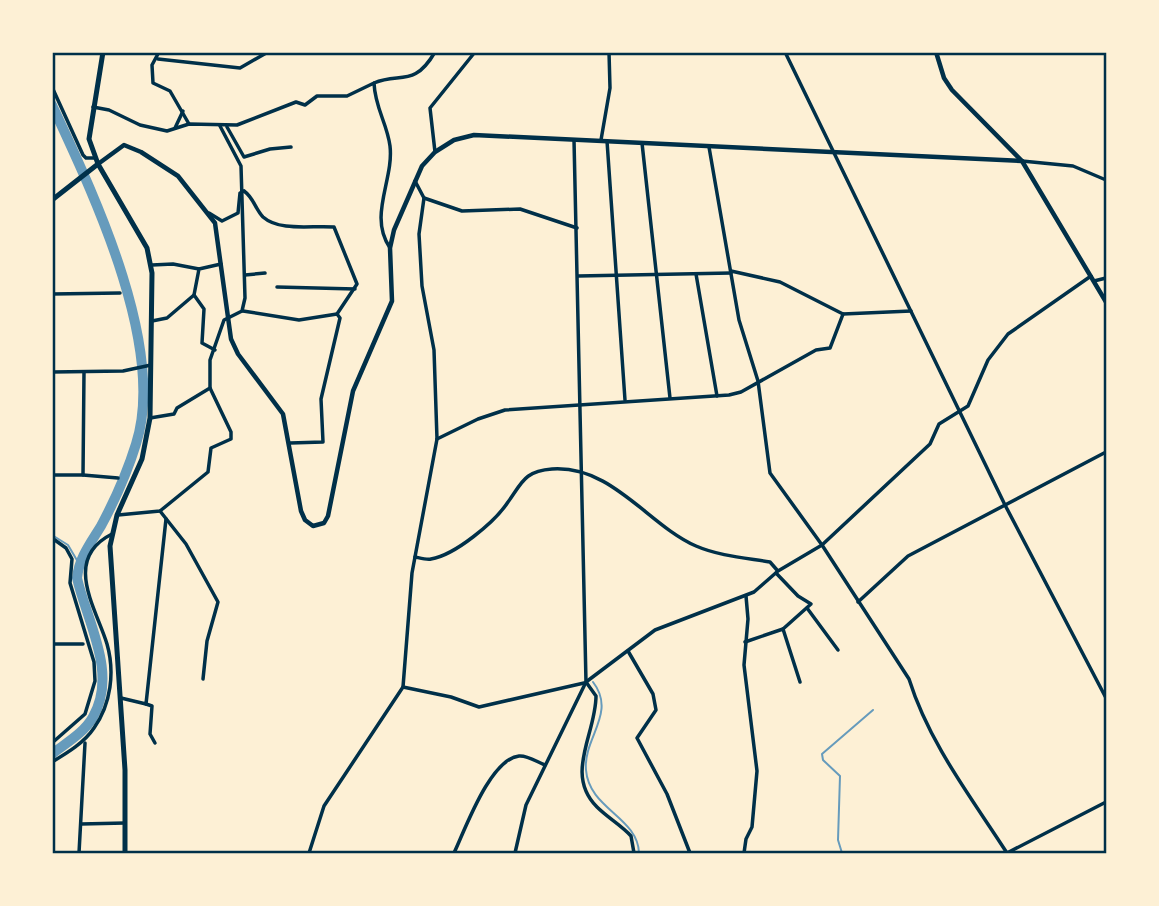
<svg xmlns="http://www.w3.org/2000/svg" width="1159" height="906" viewBox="0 0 1159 906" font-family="'Zilla Slab',serif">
<rect width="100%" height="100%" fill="#fdf0d5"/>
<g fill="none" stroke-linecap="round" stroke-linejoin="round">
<!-- stream -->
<g stroke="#669bbc" stroke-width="2">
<path d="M52 535 68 545 78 562"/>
<path d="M593 682C617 713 583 738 586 770 589 809 638 817 639 853"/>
<path d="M842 853 838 840 840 776 823 760 822 754 873 710"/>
</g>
<!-- river -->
<path stroke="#669bbc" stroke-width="10" d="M52 105C93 193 167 347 136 444 127 473 115 500 101 526 90 544 79 558 77 578 87 622 118 673 93 717 84 733 66 743 52 754"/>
<!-- minor -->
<g stroke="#003049" stroke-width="3.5">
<path d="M159 52 152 65 153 83 170 91 189 124"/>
<path d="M785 52 1005 505 1106 698"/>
<path d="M158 59 240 68 268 52"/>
<path d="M374 83C400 72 414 88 435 52"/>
<path d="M52 87 83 155 86 158H95"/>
<path d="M93 107 109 110 140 125 167 131 189 124 237 125 296 102 305 105 317 96H347L374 83C375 108 387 123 390 146 394 180 368 216 390 248"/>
<path d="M227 127 244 157 270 149 291 147"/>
<path d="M175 128 183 111"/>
<path d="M574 140 586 682 596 696C596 734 564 774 597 807 608 818 621 825 631 836L634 853"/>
<path d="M601 140 610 88 609 52"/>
<path d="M607 141 625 400"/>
<path d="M642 143 670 398"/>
<path d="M709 147 739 320 758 381 770 473 822 545 909 679C929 743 971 797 1007 853"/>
<path d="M435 152 430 108 475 52"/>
<path d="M1022 161 1073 166 1106 180"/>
<path d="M244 191C254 198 255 209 263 217 280 232 313 225 334 227L357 284 337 314 340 318 321 399 323 442 290 443"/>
<path d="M424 198 462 211 520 209 577 228"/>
<path d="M209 213 222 221 238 213 240 193 244 191"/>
<path d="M152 265 173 264 199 269"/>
<path d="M731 271 780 282 843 314 911 311"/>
<path d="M696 274 717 396"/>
<path d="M245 275 265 273"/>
<path d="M578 276 731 273"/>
<path d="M1094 281 1106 278"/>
<path d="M277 287 355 289"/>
<path d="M52 294 120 293"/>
<path d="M194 295 199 269 221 264"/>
<path d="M243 311 299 320 337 314"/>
<path d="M152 321 167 318 194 295 204 309 202 343 215 350"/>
<path d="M52 372 123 371 151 365"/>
<path d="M150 418 174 414 177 408 210 388V360L224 320 242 311 245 298 241 166 220 126"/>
<path d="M437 439 478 419 505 410 729 395 741 392 816 350 830 348 843 314"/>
<path d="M52 475H83L84 372"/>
<path d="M83 475 118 478"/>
<path d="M160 511 186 544 218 602 207 641 203 679"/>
<path d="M118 515 160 511 208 472 211 448 231 439V432L210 388"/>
<path d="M52 538 66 548 72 559 70 583 94 662 95 681 85 714 52 743"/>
<path d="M415 557C420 558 427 560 431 559 455 555 495 522 508 502 522 483 524 471 552 469 612 465 648 525 696 546 719 556 746 558 770 562L777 570"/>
<path d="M776 573 798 596 811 604 783 629"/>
<path d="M858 602 908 556 1106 452"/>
<path d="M807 608 838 650"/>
<path d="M745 642 783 629 800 682"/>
<path d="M52 644H83"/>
<path d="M628 651 653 694 656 710 637 738 667 794 690 853"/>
<path d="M403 687 451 697 479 707 584 683"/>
<path d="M121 698 146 704 166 519"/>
<path d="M146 704 152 706 150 734 155 743"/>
<path d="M52 762C67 753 84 743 94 728 111 704 115 672 107 644 96 608 62 559 112 534"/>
<path d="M81 824 125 823"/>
<path d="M79 853 85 743"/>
<path d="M309 853 324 806 403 687 412 573 437 439 434 350 422 286 419 234 424 198 415 181"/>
<path d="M454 853C465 830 490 759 519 756 527 755 537 762 545 765"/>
<path d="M515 853 526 805 586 682 655 630 754 592 778 571 822 545 930 444 939 424 968 406 988 360 1008 334 1091 276"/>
<path d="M744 853 746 839 752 827 757 771 744 665 748 619 746 596"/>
<path d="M1007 853 1106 802"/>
</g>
<!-- tertiary -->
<g stroke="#003049" stroke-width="4.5">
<path d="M936 52 944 78 952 90 1022 161 1106 302"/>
<path d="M98 164 124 145 141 152 178 176 215 223 231 339 238 354 283 414 301 511 305 520 313 526 324 523 328 516 353 391 392 301 390 248 394 230 422 166 435 152 454 140 474 135 1022 161"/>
</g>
<!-- secondary -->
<g stroke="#003049" stroke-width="5">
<path d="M103 52 89 139 98 164 147 248 152 273 150 418 142 459 117 515 110 546 125 770V853"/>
<path d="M52 200 98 164"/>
</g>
</g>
<!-- border -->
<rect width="1159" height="906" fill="none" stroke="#fdf0d5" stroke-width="108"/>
<rect x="54" y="54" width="1051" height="798" fill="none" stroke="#003049" stroke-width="2.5"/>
</svg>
